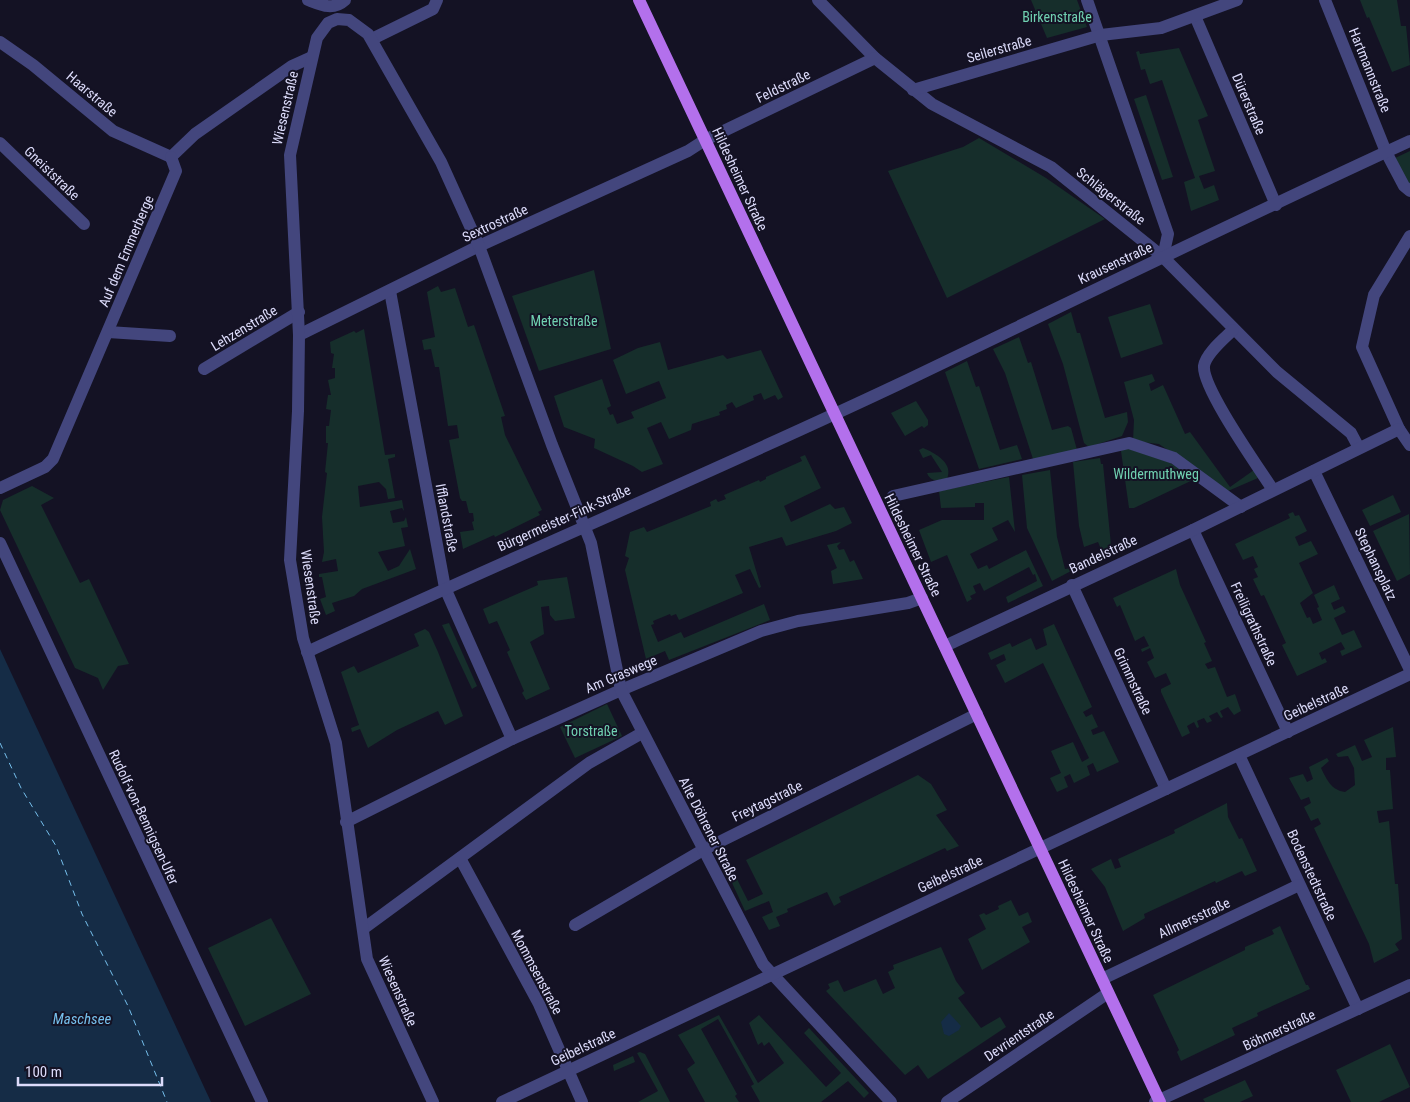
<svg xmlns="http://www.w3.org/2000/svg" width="1410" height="1102" viewBox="0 0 1410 1102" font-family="'Roboto Condensed',sans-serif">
<rect width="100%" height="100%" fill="#141224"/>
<!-- green -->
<g fill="#162e2b">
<path d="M1031 0H1077L1087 27 1047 38Z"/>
<path d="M1360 0H1397L1401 26H1406L1410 65 1392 72 1369 17 1367 18Z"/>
<path d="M1179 48 1208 116 1198 120 1215 171 1199 176 1204 189 1214 185 1219 200 1191 211 1184 182 1195 178 1162 80 1150 84 1145 69 1141 70 1136 52 1139 51 1140 54Z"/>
<path d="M1146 95 1173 177 1162 180 1134 99Z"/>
<path d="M979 138 1046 178 1105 219 947 298 888 171 963 147Z"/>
<path d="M1410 151V187L1393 159Z"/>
<path d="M594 270 611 349 539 371 512 296Z"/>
<path d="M438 286 441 292 455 288 468 327 474 325 505 416 501 417 505 435 542 510 538 512 540 515 495 537 494 535 463 549 460 532 474 530 472 522 474 521 473 513H469L466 501H462L460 498 449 440 459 438 457 425 448 426 439 367H435L431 349 424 350 422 340 435 337 427 292Z"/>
<path d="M1150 304 1163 344 1121 358 1108 317Z"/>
<path d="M1071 312 1077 333H1080L1105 418 1127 412 1128 422 1122 436 1089 447 1084 443 1063 364 1048 324Z"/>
<path d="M364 329 385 455 395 454V457L388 459 395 498 388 499 386 489 379 482 358 486 360 507 402 500 404 511 402 508 390 511 393 523 404 521 406 517 408 527 401 528 405 546 378 552 388 571 399 566 410 549 416 569 362 589 354 596 332 603 335 611 326 615 320 599 326 597 322 577H319V574L338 571 336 559 322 562 324 552 322 517 327 473 325 472 328 443H326V426H329L331 410 326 409 328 395H331L328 380 335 378V368H332L334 354 331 353 330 342 354 331 356 333Z"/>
<path d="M1019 337 1028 363 1031 362 1052 430 1068 426 1071 428 1077 450 1033 459 1005 373 993 349Z"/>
<path d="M660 342 668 370 723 355 727 359 761 350 783 397 778 400 775 395 764 400 761 393 753 396 754 400 736 408 732 402 726 405 727 409 719 412 720 415 692 424 691 430 669 439 661 422 647 428 663 464 642 472 633 466 594 448 595 439 564 427 554 396 602 379 611 406 607 408 610 415 613 414 617 424 634 418 631 412 666 398 659 381 626 394 613 360 638 348Z"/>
<path d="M967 361 976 387 979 386 1000 450 1017 445 1022 459 979 469 945 372Z"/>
<path d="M1152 374 1155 381 1149 384 1151 391 1163 385 1185 434 1190 432 1230 487 1254 470 1258 478 1228 491 1159 444 1133 441 1134 420 1124 382Z"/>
<path d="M916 401 928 420V425L924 428 922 426 905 436 891 413Z"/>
<path d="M1129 443 1199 477 1134 508H1129L1121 451Z"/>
<path d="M923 448C935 453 954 463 947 479 939 480 931 483 927 473L942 472 931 455 923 458 919 450Z"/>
<path d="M805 455 821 488 784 506 791 522 830 504 835 509 844 507 852 523 836 531 786 546 782 537 749 547 761 587 759 588 750 569 735 575 743 593 679 620 676 614 671 616 670 614 653 621 654 624 651 625 658 642 681 632 684 638 764 604 770 620 669 660 665 651 646 659 625 570 629 558 625 556 630 532 644 527 647 532 711 506 710 502 716 499 718 502 726 499 724 495 759 480 760 482 766 479V477L802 461 800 457Z"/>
<path d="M1100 458 1101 464H1103L1111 545 1128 544 1104 556 1098 542 1084 547 1079 526 1073 462Z"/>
<path d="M1050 470 1057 537 1065 569 1072 568 1073 570 1052 581 1027 528 1022 475Z"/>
<path d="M1009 477 1015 532 1008 520 992 528 998 540 970 554 978 569 987 565 989 569 1026 550 1043 586 1008 603 1006 597 1037 581 1035 574 1033 575 1029 567 984 591 980 583 973 586 976 593 970 596 972 599 967 602 947 555 931 562 919 530 942 520H984V503H975V507L941 508 939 491Z"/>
<path d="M32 486 54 498 41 505 80 583 89 579 129 664 118 666 103 690 98 678 75 668 0 510 3 500Z"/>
<path d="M1393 495 1401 512 1370 526 1362 510Z"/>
<path d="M1293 512 1295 516 1299 515 1307 531 1295 537 1299 546 1311 541 1318 554 1299 563 1313 593 1300 603 1307 618 1310 617 1313 624 1322 620 1317 608 1319 607 1314 595 1334 585 1340 599 1331 603 1334 610 1343 606 1346 612 1334 618 1342 635 1354 630 1362 647 1342 656 1340 651 1345 649 1341 642 1319 653 1322 660 1325 658 1327 662 1297 676 1282 645 1286 643 1264 595 1261 596 1253 579 1258 577 1254 569 1258 567 1253 556 1243 560 1235 544 1290 518 1288 514Z"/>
<path d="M1409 514 1410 574 1397 581 1373 531Z"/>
<path d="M841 542 837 546 839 550 844 549 850 562 854 560 863 579 833 584 831 571 837 568 827 545Z"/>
<path d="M1176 569 1180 585 1206 642 1204 643 1212 661 1205 664 1208 669 1215 667 1227 697 1235 694 1241 711 1234 715 1228 707 1220 711 1223 717 1221 718 1217 712 1209 716 1212 721 1207 723 1204 718 1197 721 1199 727 1197 728 1194 722 1187 726 1190 733 1182 737 1161 692V689L1171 684 1166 673 1155 678 1147 662 1154 658 1150 648 1142 652 1141 649 1149 646 1144 636 1135 641 1120 605 1117 607 1113 598Z"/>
<path d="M567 577 575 618 555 621 550 615 549 606 541 607 544 634 530 642 550 689 526 700 522 693 524 691 507 652 510 650 497 621 489 624 483 609 538 585 537 581Z"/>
<path d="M449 623 477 686 472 689 442 625Z"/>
<path d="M1054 624 1092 707 1083 712 1086 717 1092 714 1098 727 1091 730 1093 735 1104 731 1119 762 1097 772 1093 763 1087 766 1090 775 1074 783 1070 774 1064 777 1068 787 1057 792 1050 778 1061 773 1051 751 1073 742 1082 762 1089 758 1043 663 1005 683 996 665 1006 660 1004 654 991 660 988 653 1010 643 1012 647 1031 638 1036 650 1047 645 1043 629Z"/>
<path d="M425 629 429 632 438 652 463 716 445 725 438 711 397 730 368 748 360 729 352 732 351 728 359 725 341 672 354 666 358 673 419 646 414 634Z"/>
<path d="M607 704 622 736 575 758 560 727Z"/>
<path d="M1393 727 1396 757 1386 758V770H1390L1393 809 1377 811 1379 823 1389 821 1395 884H1398L1402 939 1395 944 1399 950 1374 963 1369 944 1314 828 1321 824 1318 818 1311 821 1304 807 1311 803 1309 797 1301 800 1289 778 1303 774 1307 782 1313 779 1309 767 1327 758 1329 761 1321 768C1327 780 1331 790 1345 792L1355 785 1354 768 1348 756 1338 757 1336 754 1355 745 1362 761 1372 757 1364 740Z"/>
<path d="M918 775 931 784 947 810 936 815 959 846 947 851 945 848 839 897 841 902 834 906 827 892 787 909 788 912 776 917 780 926 769 930 762 917 773 912 769 901 745 911 727 872 732 869 748 901 763 894 746 860Z"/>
<path d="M1227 803 1228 817 1239 839 1242 838 1257 871 1245 876 1242 871 1216 883 1215 881 1144 914 1145 918 1123 931 1105 887 1091 869 1111 859 1115 869 1121 867 1118 859 1175 833 1174 830Z"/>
<path d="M1011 900 1019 916 1028 912 1032 922 1022 927 1030 942 982 970 968 939 986 929 979 915 984 913 986 915 999 909 998 906Z"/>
<path d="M271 918 311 994 245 1026 208 948Z"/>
<path d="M1280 926 1306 985H1308L1310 989 1257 1013 1258 1016 1232 1028 1235 1035 1181 1061 1177 1052 1179 1050 1153 995 1245 950V947L1274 934 1272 930Z"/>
<path d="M941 947 956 981 965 993 958 998 981 1028 1000 1017 1006 1027 928 1079 918 1065 905 1075 826 991 830 988 828 984 838 980 844 992 876 979 883 994 895 988 888 972 894 969 893 965Z"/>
<path d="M719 1015 758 1083 784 1063 769 1042 764 1046 762 1042 758 1045 749 1023 759 1015 826 1087 841 1073 804 1033 809 1028 869 1093 864 1098 848 1081 821 1102H760L751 1086 754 1084 718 1019 701 1029 737 1094 735 1096 739 1102H705L687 1069 695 1063 678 1035Z"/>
<path d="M1390 1044 1410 1087 1379 1102H1351L1336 1070Z"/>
<path d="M640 1052 645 1054 670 1102H638L658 1091 637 1053Z"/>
<path d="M633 1056 635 1062 614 1071 613 1065Z"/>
<path d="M1245 1080 1253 1096 1240 1102H1205L1203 1099Z"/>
</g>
<!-- water -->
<g fill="#152c46">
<path d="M0 649 211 1102H0Z"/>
<path d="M949 1013 961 1026 959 1030 949 1036 944 1034 941 1022Z"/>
</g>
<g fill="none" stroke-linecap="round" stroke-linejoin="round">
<!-- ferry -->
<path stroke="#76c0ed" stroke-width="1" stroke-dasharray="6 5" stroke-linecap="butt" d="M0 743 21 788 56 846 82 914 128 1006 167 1102"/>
<!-- minor -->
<g stroke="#43467d" stroke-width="12">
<path d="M308 0C321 5 333 11 345 0"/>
<path d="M818 0 875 58 932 104 1051 167 1163 257 1277 372 1351 433 1359 448"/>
<path d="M1087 0 1168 234 1163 257"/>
<path d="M1325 0 1386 152 1404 186 1410 191"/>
<path d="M1195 16 1276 205"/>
<path d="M372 39 433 9 437 0"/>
<path d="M0 42 33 65 113 131 171 157"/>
<path d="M913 90 1101 35 1161 28 1237 0"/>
<path d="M0 143 84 224"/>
<path d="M171 157 195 134 292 66 312 57"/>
<path d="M1410 236 1374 295 1362 347 1399 429 1410 445"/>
<path d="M390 291 445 588 512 739"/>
<path d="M1233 330C1225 338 1206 353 1204 366 1202 388 1259 468 1273 490"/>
<path d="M108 332 170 336"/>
<path d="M299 335 479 246 688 151 705 140 875 58"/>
<path d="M204 369 299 312"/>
<path d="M1314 471 1410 670"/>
<path d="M0 488 45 467 53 459 176 171 171 157"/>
<path d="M893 496 1129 443 1174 458 1241 507"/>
<path d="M1193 530 1288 732"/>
<path d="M0 543 262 1102"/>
<path d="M1072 585 1166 789"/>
<path d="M945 646 1193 530 1399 429"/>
<path d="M307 652C503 561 702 477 897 385 1068 303 1238 220 1410 141"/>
<path d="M1239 755 1358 1009"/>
<path d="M346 822 512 739 621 690 761 631 798 621 908 603 922 598"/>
<path d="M460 858 539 1004 582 1102"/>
<path d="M575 925 703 850 977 714"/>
<path d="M363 929 589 763 642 733"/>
<path d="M1102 979 1299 885"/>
<path d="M433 1102 367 959 336 743 303 638 290 560 298 411 299 335 290 155 317 38 328 23 337 19 349 20 368 34 441 162 479 246 552 445 591 543 621 690 763 964 891 1102"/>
<path d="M502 1102 1410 674"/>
<path d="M947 1102 1108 993"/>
<path d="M1155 1102 1410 985"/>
</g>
<!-- major -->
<path stroke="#b370ec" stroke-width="12" d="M639 0 1160 1102"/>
</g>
<g text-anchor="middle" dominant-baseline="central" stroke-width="4" stroke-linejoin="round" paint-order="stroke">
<!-- park labels -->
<g font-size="14" fill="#70d1b1" stroke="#141224">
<text x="1057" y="17">Birkenstraße</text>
<text x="564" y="321">Meterstraße</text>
<text x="1156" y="474">Wildermuthweg</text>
<text x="591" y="731">Torstraße</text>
</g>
<!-- street labels -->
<g font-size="14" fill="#dcdbfa" stroke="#141224">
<text transform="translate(999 49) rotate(-16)">Seilerstraße</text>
<text transform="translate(1370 70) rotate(68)">Hartmannstraße</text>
<text transform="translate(783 86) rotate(-26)">Feldstraße</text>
<text transform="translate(92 94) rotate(40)">Haarstraße</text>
<text transform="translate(1249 104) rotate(67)">Dürerstraße</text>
<text transform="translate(285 108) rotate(-77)">Wiesenstraße</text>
<text transform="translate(52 173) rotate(44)">Gneiststraße</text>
<text transform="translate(740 179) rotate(65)">Hildesheimer Straße</text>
<text transform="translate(1111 196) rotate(38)">Schlägerstraße</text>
<text transform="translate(495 223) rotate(-25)">Sextrostraße</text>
<text transform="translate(126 251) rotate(-67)">Auf dem Emmerberge</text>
<text transform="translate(1115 263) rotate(-25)">Krausenstraße</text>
<text transform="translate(244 328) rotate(-31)">Lehzenstraße</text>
<text transform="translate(447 518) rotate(79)">Ifflandstraße</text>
<text transform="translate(564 518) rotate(-24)">Bürgermeister-Fink-Straße</text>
<text transform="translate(913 545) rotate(64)">Hildesheimer Straße</text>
<text transform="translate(1103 554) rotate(-25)">Bandelstraße</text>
<text transform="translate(1376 564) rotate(64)">Stephansplatz</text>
<text transform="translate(311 587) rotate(82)">Wiesenstraße</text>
<text transform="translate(1254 624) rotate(65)">Freiligrathstraße</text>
<text transform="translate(621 674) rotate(-23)">Am Graswege</text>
<text transform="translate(1133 681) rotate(65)">Grimmstraße</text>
<text transform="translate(1316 702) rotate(-25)">Geibelstraße</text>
<text transform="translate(767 801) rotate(-26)">Freytagstraße</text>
<text transform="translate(144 817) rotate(65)">Rudolf-von-Bennigsen-Ufer</text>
<text transform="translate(709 829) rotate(63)">Alte Döhrener Straße</text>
<text transform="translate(950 874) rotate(-25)">Geibelstraße</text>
<text transform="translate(1312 875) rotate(65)">Bodenstedtstraße</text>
<text transform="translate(1086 911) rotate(65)">Hildesheimer Straße</text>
<text transform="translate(1194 918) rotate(-25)">Allmersstraße</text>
<text transform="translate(537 972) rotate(62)">Mommsenstraße</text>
<text transform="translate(398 991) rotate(66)">Wiesenstraße</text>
<text transform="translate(1279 1030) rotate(-25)">Böhmerstraße</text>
<text transform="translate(1019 1035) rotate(-34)">Devrientstraße</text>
<text transform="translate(583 1047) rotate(-25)">Geibelstraße</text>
</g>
<!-- water labels -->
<g font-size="15" font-style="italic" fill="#76c0ed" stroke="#141224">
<text x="82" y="1019">Maschsee</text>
</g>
</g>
<!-- scale -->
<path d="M18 1077v8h144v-8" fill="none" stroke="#dcdbfa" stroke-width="2.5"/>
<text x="25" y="1077" font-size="15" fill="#dcdbfa" stroke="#141224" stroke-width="4" paint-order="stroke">100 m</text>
</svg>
